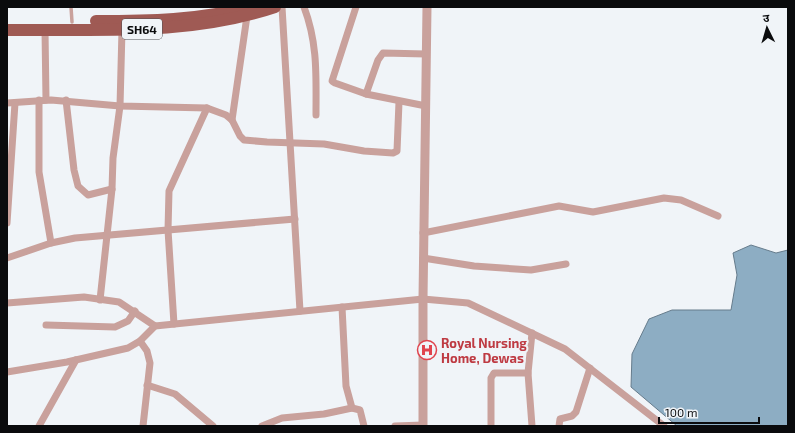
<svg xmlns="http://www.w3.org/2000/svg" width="795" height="433" viewBox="0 0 795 433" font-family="'Exo 2','Noto Sans Devanagari',sans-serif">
<rect width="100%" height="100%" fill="#f0f4f8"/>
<!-- water -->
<path fill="#8dadc3" stroke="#667c8c" d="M751 245 776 253 788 250V426H677L631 387 632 354 649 319 672 310H731L737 275 733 253Z"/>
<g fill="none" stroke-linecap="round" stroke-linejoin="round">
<!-- service -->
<path stroke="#c9a19c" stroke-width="3.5" d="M71 7 72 22"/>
<!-- minor -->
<g stroke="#c9a19c" stroke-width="7">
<path d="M282 7 300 311"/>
<path d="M304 7C318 44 316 76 316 115"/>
<path d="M356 7 332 81 335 83 366 94 426 106"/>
<path d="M45 30 46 100"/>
<path d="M366 94 378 60 383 53 426 54"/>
<path d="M39 100V172L51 243"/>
<path d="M66 100 74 170 78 186 88 195 112 189"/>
<path d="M7 103 51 100 120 106 207 108 226 115 232 120 240 136 244 140 267 142 324 144 364 151 393 153 397 151 399 102"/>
<path d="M232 120 247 16"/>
<path d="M7 223 15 103"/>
<path d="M423 233 559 206 593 212 664 198 681 200 718 216"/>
<path d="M7 258 51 243 75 238 295 219"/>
<path d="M423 258 474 266 531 270 566 264"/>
<path d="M100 300 112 189 113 158 120 106 122 30"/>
<path d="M7 303 84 297 119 302 155 326"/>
<path d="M342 307 346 386 352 408"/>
<path d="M174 324 168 230 169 191 207 108"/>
<path d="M46 325 115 327 128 321 135 311"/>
<path d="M140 341 147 351 150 363 143 426"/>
<path d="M7 372 67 362 128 348 140 341 155 326 423 299 468 303 565 349 664 426"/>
<path d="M147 385 175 394 213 426"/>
<path d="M39 426 76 360"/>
<path d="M262 426 282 418 324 414 352 408 360 410 364 426"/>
<path d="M395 426 423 425"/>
<path d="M491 426V378L494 373H528"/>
<path d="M532 426 528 373 532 333"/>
<path d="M559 426 560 419 572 416 576 412 590 368"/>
</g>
<!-- tertiary -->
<path stroke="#c9a19c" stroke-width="9" d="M423 426V299L427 7"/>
<!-- primary -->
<g stroke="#9f5a54" stroke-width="12">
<path d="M96 21C148 21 200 20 250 7"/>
<path d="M7 30C97 29 189 36 275 7"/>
</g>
</g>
<!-- icons -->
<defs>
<symbol id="hospital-ring" viewBox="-11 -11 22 22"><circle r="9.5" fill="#f0f4f8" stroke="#e0444e" stroke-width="1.5"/><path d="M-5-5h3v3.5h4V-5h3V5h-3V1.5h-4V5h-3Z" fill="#e0444e"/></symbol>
</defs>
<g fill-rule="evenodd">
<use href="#hospital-ring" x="416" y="339" width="22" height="22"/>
</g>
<g text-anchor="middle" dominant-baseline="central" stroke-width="4" stroke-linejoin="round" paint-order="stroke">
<!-- shield labels -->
<rect fill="#f0f4f8" stroke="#4f5154" stroke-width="1" x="122" y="19" width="40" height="20" rx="3"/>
<g font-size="12" font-weight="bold" fill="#0a0b0d">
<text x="142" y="29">SH64</text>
</g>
<!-- health labels -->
<g font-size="13" font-weight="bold" fill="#be3a42" stroke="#f0f4f8" text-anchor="start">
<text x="441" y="343">Royal Nursing<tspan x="441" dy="15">Home, Dewas</tspan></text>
</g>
</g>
<!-- border -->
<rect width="795" height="433" fill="none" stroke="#0a0b0d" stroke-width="16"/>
<!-- north arrow -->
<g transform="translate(767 28) rotate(355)" stroke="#f0f4f8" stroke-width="3" paint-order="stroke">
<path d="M0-3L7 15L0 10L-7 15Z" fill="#0a0b0d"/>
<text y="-6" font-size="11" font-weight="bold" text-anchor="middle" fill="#0a0b0d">उ</text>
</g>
<!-- scale -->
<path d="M659 417v6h100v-6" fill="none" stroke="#0a0b0d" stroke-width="2"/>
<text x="665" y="417" font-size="12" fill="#0a0b0d" stroke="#f0f4f8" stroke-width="3" paint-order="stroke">100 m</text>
</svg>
